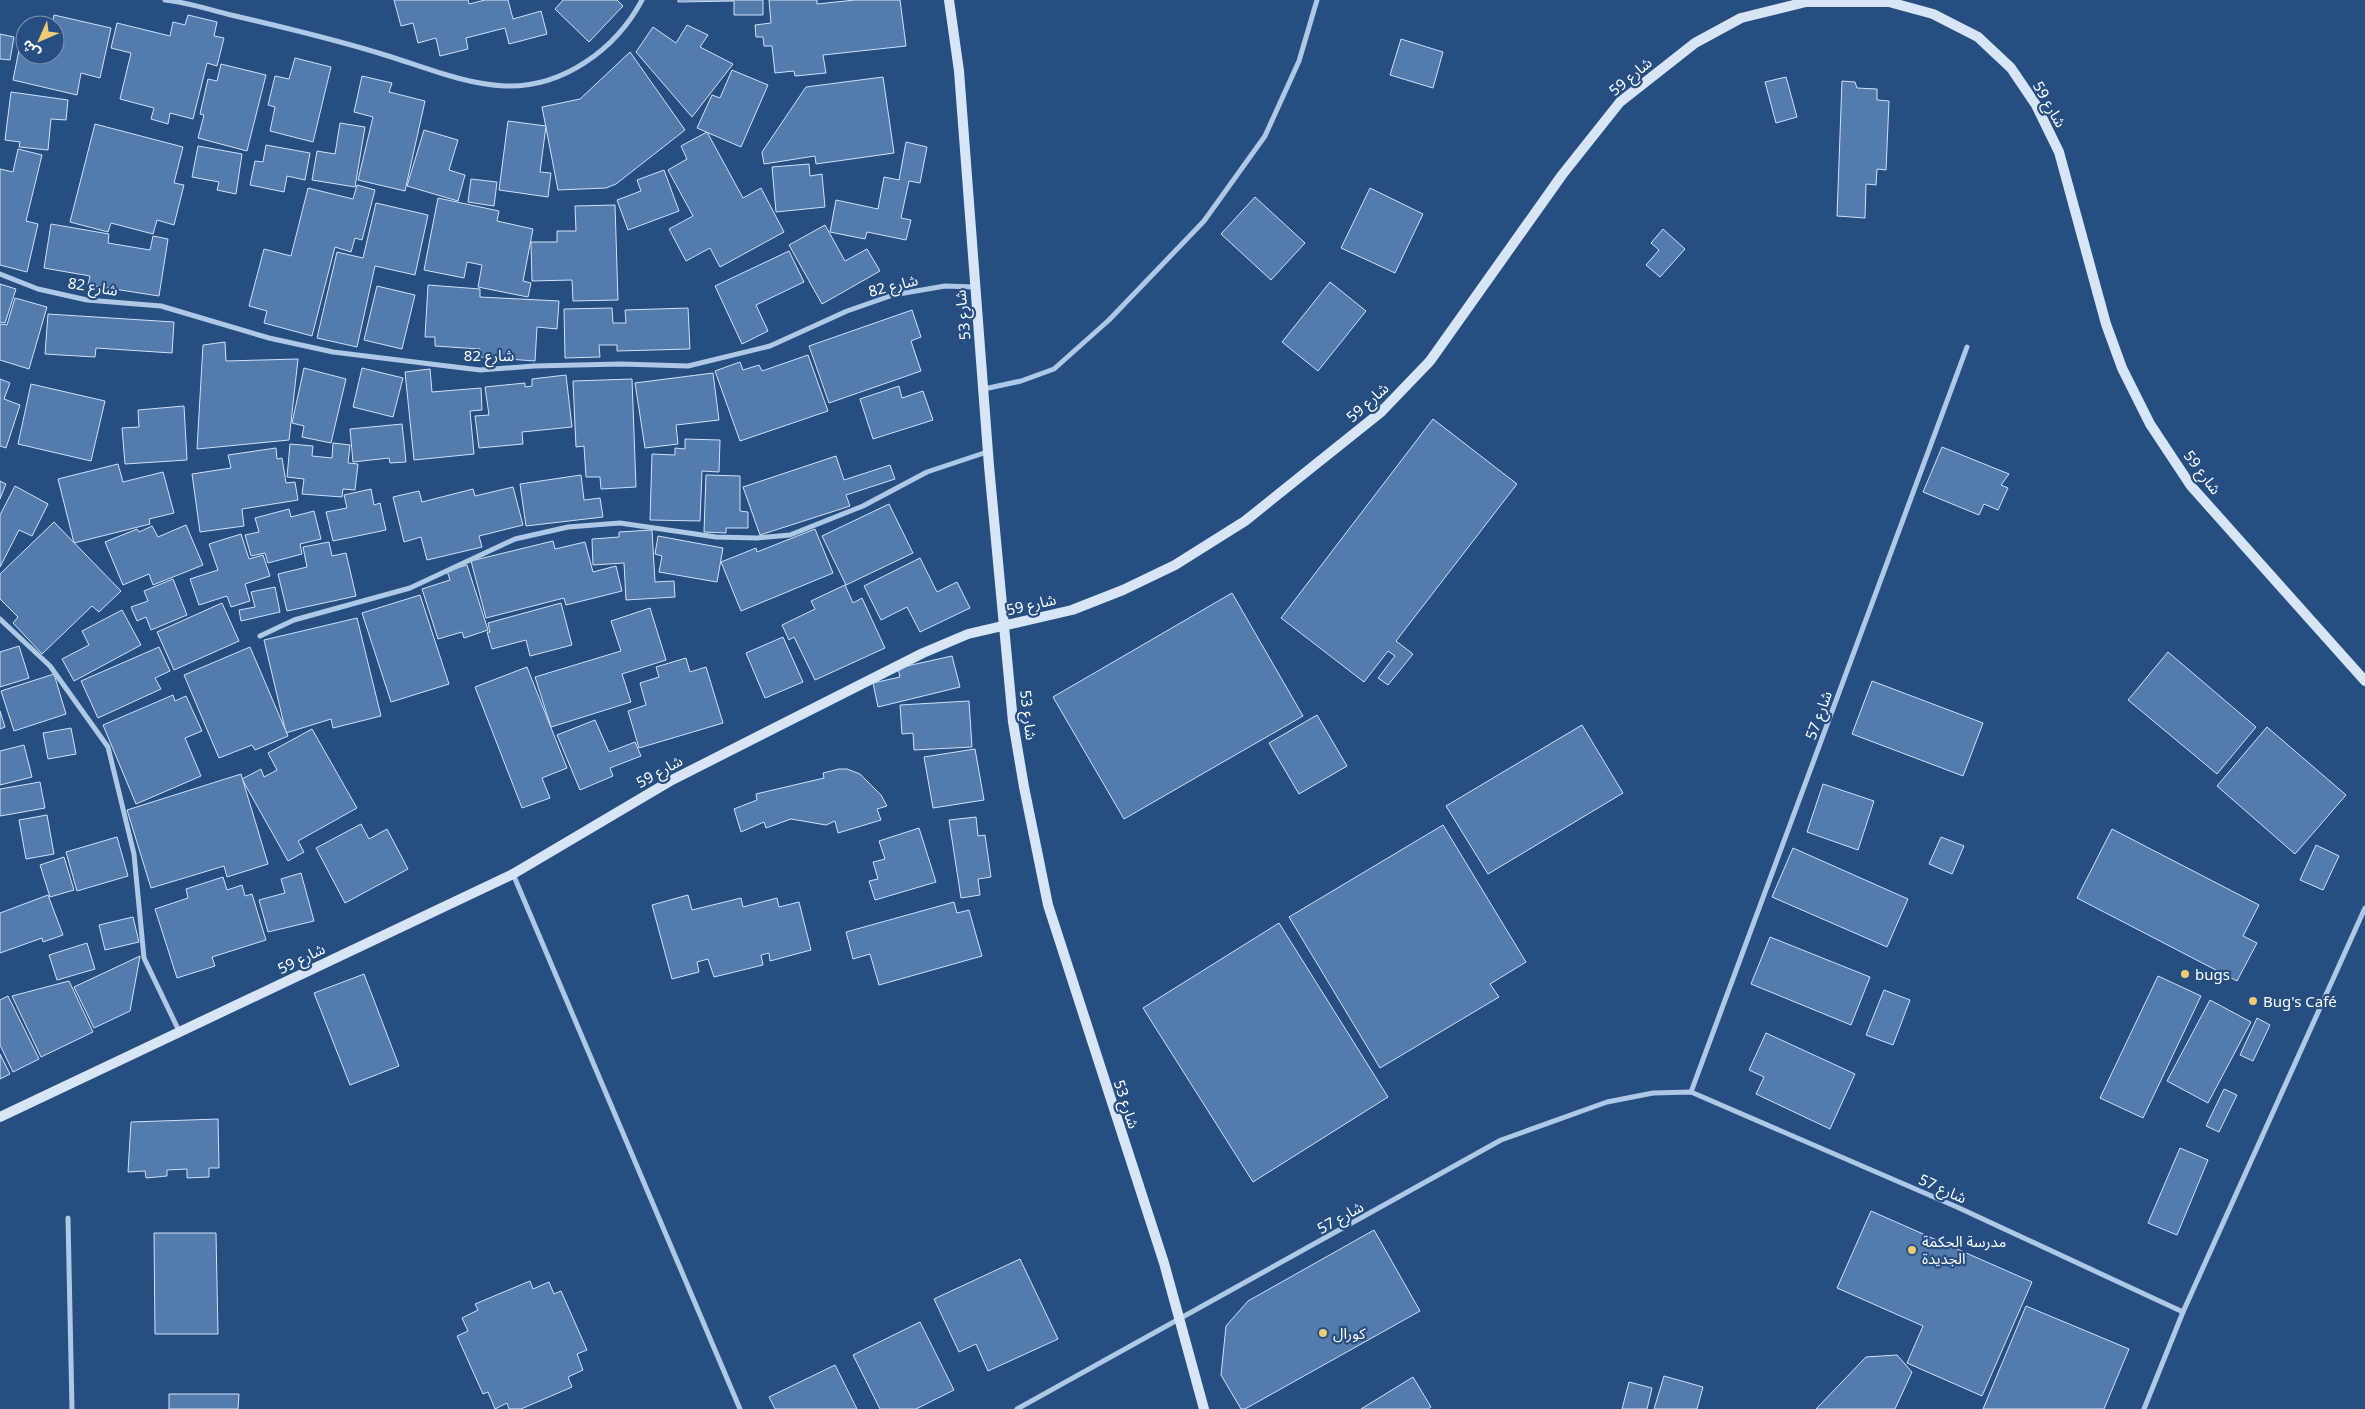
<svg xmlns="http://www.w3.org/2000/svg" width="2365" height="1409" viewBox="0 0 2365 1409" font-family="'Noto Sans','Noto Sans Arabic',sans-serif">
<rect width="100%" height="100%" fill="#274e81"/>
<!-- building -->
<g fill="#537bac" stroke="#d2e2f5">
<path d="M394 0H468L469 4 485 0H508L513 19 541 11 547 34 509 44 505 28 466 38 468 49 440 56 436 38 418 43 413 23 401 26Z"/>
<path d="M563 0H617L623 6 589 42 555 9Z"/>
<path d="M678 0H763V15H734V1L678 2Z"/>
<path d="M769 0H817V4L855 0H900L906 46 823 55 826 73 795 76 794 71 775 73 772 46H764L763 37H756L755 25 771 23Z"/>
<path d="M54 15 111 28 100 78 81 73 77 95 13 80 21 40 25 41V55H55V25H52Z"/>
<path d="M188 15 217 22 214 36 224 38 217 66 207 63 193 119 170 113 168 124 151 119 154 108 120 99 131 53 111 48 117 23 170 36 173 22 185 25Z"/>
<path d="M687 25 708 35 700 47 733 64 692 117 636 52 653 27 676 43Z"/>
<path d="M0 34 14 37 10 60 0 59Z"/>
<path d="M1401 39 1443 52 1433 88 1390 75Z"/>
<path d="M630 52 685 130 616 184 606 188 558 190 542 107 580 99Z"/>
<path d="M295 58 331 67 313 142 270 131 275 107 268 105 275 76 289 79Z"/>
<path d="M221 64 266 75 247 151 198 138 204 115 200 114 208 79 217 81Z"/>
<path d="M732 70 768 85 741 147 697 128 712 95 720 98Z"/>
<path d="M362 76 392 83 389 92 425 101 405 191 358 180 373 117 354 112Z"/>
<path d="M883 77 894 153 816 164 815 156 764 164 762 152 806 87Z"/>
<path d="M1786 77 1797 117 1776 123 1765 82Z"/>
<path d="M1842 81 1855 82 1857 88 1877 89V100L1889 101 1886 170 1877 169 1876 185 1866 184 1865 218 1837 216Z"/>
<path d="M11 92 68 100 66 120 51 119 48 150 19 147 20 142 5 140Z"/>
<path d="M508 121 546 126 540 172 551 173 548 197 499 190Z"/>
<path d="M340 123 365 127 355 187 312 180 317 151 335 154Z"/>
<path d="M95 124 183 147 174 183 184 185 174 225 157 220 153 234 111 223 108 232 70 222Z"/>
<path d="M424 130 458 140 449 170 465 175 458 201 407 186Z"/>
<path d="M707 132 743 198 761 188 784 232 720 267 710 248 686 261 669 229 693 216 668 170 687 159 681 146Z"/>
<path d="M906 142 927 147 920 183 909 181 901 218 911 220 906 240 867 232 865 239 830 232 836 200 878 209 884 177 899 180Z"/>
<path d="M266 145 310 153 305 180 287 176 284 192 250 185 255 161 263 162Z"/>
<path d="M198 146 242 154 236 194 217 190 219 182 192 177Z"/>
<path d="M18 149 42 155 26 221 38 224 27 272 0 265V169L13 172Z"/>
<path d="M809 164 810 176 822 174 825 207 776 212 772 167Z"/>
<path d="M664 170 679 211 628 230 617 200 641 191 637 180Z"/>
<path d="M471 179 497 182 494 206 468 202Z"/>
<path d="M357 185 375 190 362 240 355 238 351 252 335 247 312 336 264 323 267 311 249 306 264 249 291 256 308 188 353 199Z"/>
<path d="M1370 188 1423 214 1395 273 1341 248Z"/>
<path d="M1255 197 1305 243 1271 280 1221 234Z"/>
<path d="M438 198 499 211 497 221 533 229 523 281 531 283 528 297 478 287 482 265 467 262 464 278 424 270Z"/>
<path d="M376 203 428 215 415 275 375 266 357 347 317 338 337 252 363 258Z"/>
<path d="M615 205 618 300 573 301 572 280 532 281 531 242H557V231H576L575 206Z"/>
<path d="M51 224 109 234 108 243 150 250 153 236 168 239 159 296 88 285 90 276 44 268Z"/>
<path d="M825 225 845 261 867 249 880 271 822 304 789 245Z"/>
<path d="M1663 229 1685 249 1660 277 1646 265 1659 250 1651 243Z"/>
<path d="M789 251 804 282 756 305 768 331 742 344 715 286Z"/>
<path d="M1330 282 1366 311 1318 371 1282 342Z"/>
<path d="M0 284 16 289 5 323 0 322Z"/>
<path d="M428 285 480 289V297L559 301 557 329 537 327 535 361 480 357V349L435 346V337H425Z"/>
<path d="M377 286 415 295 402 349 364 340Z"/>
<path d="M15 298 47 307 29 369 0 360V324L7 325Z"/>
<path d="M612 308 613 323H626L625 310 688 308 690 349 617 351V345H599L600 357 565 358 564 309Z"/>
<path d="M912 310 921 337 911 341 921 371 829 403 809 346Z"/>
<path d="M48 314 174 322 172 353 96 348 95 357 45 354Z"/>
<path d="M225 342 226 361 298 359 289 440 197 449 203 345Z"/>
<path d="M808 355 828 411 740 441 715 371 740 362 743 370 759 365 762 371Z"/>
<path d="M304 368 346 379 331 443 302 437 304 426 292 423Z"/>
<path d="M362 368 403 378 393 417 353 407Z"/>
<path d="M430 369 432 392 481 388 482 410 470 411 474 454 414 460 405 372Z"/>
<path d="M713 373 719 420 676 425 678 444 645 448 635 383Z"/>
<path d="M566 375 572 427 522 432 523 444 479 448 475 416 489 415 485 387 525 383V387L532 386V379Z"/>
<path d="M0 379 10 383 4 399 20 405 6 448 0 446Z"/>
<path d="M632 379 636 487 601 489 600 477H586L584 446 576 447 573 381Z"/>
<path d="M31 384 105 401 91 461 18 444Z"/>
<path d="M899 386 902 398 923 391 933 420 873 439 860 399Z"/>
<path d="M184 406 187 460 125 464 122 428 139 427 138 410Z"/>
<path d="M1433 419 1517 484 1396 641 1413 654 1388 685 1378 678 1395 656 1388 651 1364 682 1281 618Z"/>
<path d="M402 424 406 462 390 463 389 458 353 462 350 429Z"/>
<path d="M685 439 720 440 719 472 702 471 700 521 650 520 652 454 675 455V448L685 449Z"/>
<path d="M333 443 350 445 348 463 358 464 355 490 343 489 342 497 302 494 304 479 287 477 290 444 313 446 312 456 332 458Z"/>
<path d="M1942 447 2009 474 2001 485 2008 488 1998 510 1984 504 1979 515 1923 492Z"/>
<path d="M276 448 277 459 282 458 286 483 295 482 298 500 242 509 244 526 200 532 192 474 231 468 228 455Z"/>
<path d="M836 456 844 480 890 465 895 479 846 495 850 506 760 535 743 487Z"/>
<path d="M118 464 123 482 163 472 174 513 149 519 150 524 74 543 58 479Z"/>
<path d="M581 475 584 500 600 498 603 517 526 526 520 484Z"/>
<path d="M706 475 740 476V511L748 512V528H726V533L704 532Z"/>
<path d="M0 481 6 484 0 499Z"/>
<path d="M15 486 48 504 32 536 19 530 0 567V515Z"/>
<path d="M513 487 523 525 479 536 482 547 427 560 421 537 404 542 393 497 419 491 422 502 473 489 475 496Z"/>
<path d="M371 489 374 505 380 503 386 530 333 541 326 512 347 508 344 495Z"/>
<path d="M889 504 913 553 846 585 822 536Z"/>
<path d="M289 509 291 517 314 511 321 539 300 544 302 554 268 563 265 553 251 556 245 535 259 532 255 518Z"/>
<path d="M54 522 121 591 99 612 92 606 42 654 13 623 18 617 0 599V574Z"/>
<path d="M186 525 203 565 153 585 149 574 123 585 105 542 137 529 139 532 152 526 158 537Z"/>
<path d="M815 529 833 573 741 611 721 562 756 548 757 552Z"/>
<path d="M652 530 655 582 674 581 675 597 626 600 624 563 593 565 592 539 619 537V532Z"/>
<path d="M241 534 249 559 263 555 270 576 245 584 250 601 231 607 227 596 199 605 190 579 218 570 209 544Z"/>
<path d="M658 536 723 548 717 582 659 572 662 556 655 554Z"/>
<path d="M553 541 555 549 585 542 593 572 616 566 622 591 566 605 564 598 486 618 471 561Z"/>
<path d="M329 542 332 556 346 553 356 596 287 611 278 574 307 567 303 547Z"/>
<path d="M920 558 937 592 957 582 970 608 920 632 907 607 881 620 864 586Z"/>
<path d="M467 565 488 630 464 638 462 632 438 639 422 589 450 580 447 571Z"/>
<path d="M173 579 187 615 151 630 146 617 137 621 131 607 148 601 144 591Z"/>
<path d="M845 585 853 603 862 598 885 648 815 680 794 637 789 640 782 625 815 609 811 601Z"/>
<path d="M275 587 280 612 241 621 239 610 255 607 251 592Z"/>
<path d="M1232 593 1303 716 1124 819 1053 697Z"/>
<path d="M420 595 449 684 391 702 362 613Z"/>
<path d="M222 603 239 641 174 670 157 632Z"/>
<path d="M561 603 572 645 530 656 526 640 492 649 487 632H490L488 623Z"/>
<path d="M650 608 666 660 622 674 631 702 551 727 535 677 621 651 611 621Z"/>
<path d="M122 610 141 645 74 681 62 659 89 645 82 631Z"/>
<path d="M357 618 381 716 333 728 331 719 286 733 264 640Z"/>
<path d="M783 637 803 682 765 698 746 653Z"/>
<path d="M19 646 29 678 0 687V652Z"/>
<path d="M159 647 170 671 155 678 161 689 98 718 81 681Z"/>
<path d="M250 647 288 736 255 750 252 745 219 758 184 675Z"/>
<path d="M2168 652 2256 727 2217 774 2128 700Z"/>
<path d="M952 656 960 687 878 707 873 683 900 677 898 668Z"/>
<path d="M686 658 690 672 706 667 723 723 639 748 628 711 646 705 640 683 659 677 656 667Z"/>
<path d="M527 667 567 768 542 778 550 798 522 808 475 687Z"/>
<path d="M54 674 66 714 14 731 1 691Z"/>
<path d="M1872 681 1983 723 1963 776 1852 734Z"/>
<path d="M173 695 175 701 186 696 202 731 185 738 201 776 136 804 103 725Z"/>
<path d="M969 701 972 747 914 750 913 733 902 734 900 705Z"/>
<path d="M0 711 5 727 0 729Z"/>
<path d="M1317 715 1347 766 1299 794 1269 743Z"/>
<path d="M595 720 609 752 635 742 641 756 610 768 613 776 580 790 557 735Z"/>
<path d="M1582 725 1623 793 1488 874 1446 806Z"/>
<path d="M2267 727 2346 795 2295 854 2217 786Z"/>
<path d="M71 728 76 754 48 759 43 733Z"/>
<path d="M312 729 357 808 298 841 304 852 288 861 242 779 261 769 264 777 277 770 268 753Z"/>
<path d="M24 745 32 777 0 785V751Z"/>
<path d="M975 749 984 800 933 808 924 757Z"/>
<path d="M839 769H847L860 774 881 795 887 806 877 809 881 820 838 833 835 821 826 825 791 819 766 828 764 822 741 832 734 809 757 800 756 794 824 778 823 773Z"/>
<path d="M241 774 268 864 227 877 224 866 151 888 127 810Z"/>
<path d="M40 782 45 808 0 816V789Z"/>
<path d="M1823 784 1874 801 1858 850 1807 832Z"/>
<path d="M47 815 54 854 26 859 19 820Z"/>
<path d="M976 817 978 836 985 835 991 877 978 879 980 895 961 898 949 820Z"/>
<path d="M361 824 369 839 387 829 408 869 345 903 316 848Z"/>
<path d="M1443 825 1526 962 1490 984 1499 997 1380 1068 1289 917Z"/>
<path d="M919 828 936 882 875 900 869 881 878 879 873 862 885 859 879 841Z"/>
<path d="M2112 829 2259 905 2243 936 2257 943 2237 981 2077 898Z"/>
<path d="M117 837 128 876 77 891 66 852Z"/>
<path d="M1941 837 1964 846 1952 874 1929 864Z"/>
<path d="M2316 845 2339 856 2323 890 2300 880Z"/>
<path d="M1793 848 1908 899 1887 947 1772 897Z"/>
<path d="M64 857 74 890 50 897 40 865Z"/>
<path d="M301 873 314 921 268 932 259 900 285 893 281 879Z"/>
<path d="M223 877 227 890 242 885 245 896 252 894 266 940 212 957 215 966 177 978 155 909 188 898 186 889Z"/>
<path d="M48 895 63 935 43 942 42 938 0 953V913Z"/>
<path d="M688 895 692 910 741 898 743 907 777 898 779 907 799 902 811 950 770 961 769 953 761 955 763 965 714 977 708 959 697 962 699 972 672 979 652 905Z"/>
<path d="M954 902 957 913 969 910 982 956 879 985 870 954 853 959 846 932Z"/>
<path d="M133 917 139 942 105 950 99 925Z"/>
<path d="M1279 923 1388 1097 1253 1182 1143 1008Z"/>
<path d="M1770 937 1870 977 1851 1025 1751 984Z"/>
<path d="M87 943 95 969 57 980 49 955Z"/>
<path d="M140 956 130 1011 94 1028 74 987Z"/>
<path d="M364 974 399 1066 350 1085 314 993Z"/>
<path d="M2158 976 2201 996 2143 1118 2100 1098Z"/>
<path d="M69 981 93 1032 41 1057 12 996Z"/>
<path d="M1884 990 1910 1000 1893 1045 1866 1035Z"/>
<path d="M8 996 39 1059 13 1072 0 1045V1000Z"/>
<path d="M2210 1000 2251 1022 2208 1103 2167 1081Z"/>
<path d="M2257 1018 2270 1025 2253 1061 2240 1055Z"/>
<path d="M1766 1033 1855 1074 1830 1129 1756 1094 1764 1077 1749 1070Z"/>
<path d="M0 1054 10 1074 0 1079Z"/>
<path d="M2224 1089 2237 1095 2219 1132 2206 1126Z"/>
<path d="M218 1119 219 1168H209V1177L187 1178V1169L167 1170V1176L146 1178 145 1171 128 1172 131 1122Z"/>
<path d="M2180 1148 2208 1160 2177 1235 2148 1223Z"/>
<path d="M1871 1211 2032 1282 1982 1396 1907 1363 1923 1326 1837 1288Z"/>
<path d="M1374 1230 1420 1311 1245 1409H1241L1221 1375 1226 1326 1248 1301Z"/>
<path d="M154 1233H216L218 1334H155Z"/>
<path d="M1020 1259 1058 1339 988 1371 976 1344 959 1352 934 1299Z"/>
<path d="M530 1281 533 1289 549 1282 554 1294 561 1291 587 1350 577 1354 583 1370 568 1377 572 1387 521 1409H509L507 1403 495 1409 488 1392 483 1394 457 1336 468 1331 462 1318 478 1310 475 1304Z"/>
<path d="M2026 1306 2129 1349 2104 1409H1983Z"/>
<path d="M920 1322 954 1390 916 1409H880L853 1355Z"/>
<path d="M1897 1355 1912 1372 1895 1409H1816L1866 1357Z"/>
<path d="M835 1365 857 1409H775L769 1397Z"/>
<path d="M1664 1376 1703 1387 1697 1409H1654Z"/>
<path d="M1413 1377 1431 1407 1428 1409H1361Z"/>
<path d="M1629 1382 1652 1388 1647 1409H1622Z"/>
<path d="M169 1394H239L238 1409H169Z"/>
</g>
<g fill="none" stroke-linecap="round" stroke-linejoin="round">
<!-- street -->
<g stroke="#afc8e6" stroke-width="5">
<path d="M165 0C187 2 210 10 231 15 283 27 334 39 385 55 424 67 464 84 505 86 563 88 616 49 642 0"/>
<path d="M0 274 38 289 87 300 161 306 269 338 333 352 480 370 534 366 621 364 688 366 770 346 847 311 893 295 945 286 975 287"/>
<path d="M984 389 1021 381 1054 369 1109 320 1204 221 1265 136 1299 61 1317 0"/>
<path d="M0 619 50 666 108 747 134 854 144 958 180 1033"/>
<path d="M260 636 294 620 410 588 515 539 568 527 620 523 716 537 757 538 790 535 863 506 927 472 987 452"/>
<path d="M513 874 740 1409"/>
<path d="M1691 1092 1967 347"/>
<path d="M68 1218 72 1409"/>
<path d="M1017 1409 1501 1140 1607 1102 1653 1093 1691 1092 1957 1207 2183 1312"/>
<path d="M2144 1409 2183 1312 2365 908"/>
</g>
<!-- secondary -->
<g stroke="#d8e5f6" stroke-width="10">
<path d="M949 0 959 71 989 466 1013 722 1024 787 1048 905 1164 1263 1204 1409"/>
<path d="M0 1117 513 874 672 780 923 653 968 634 1072 610 1123 590 1175 565 1245 521 1381 412 1430 361 1562 175 1620 102 1695 43 1741 18 1806 2H1889L1933 14 1978 37 2011 68 2036 105 2059 152 2106 324 2122 368 2150 424 2191 486 2365 681"/>
</g>
</g>
<!-- markers -->
<g fill="#efcb74" stroke="#274e81" stroke-width="2">
<circle cx="2185" cy="974" r="5"/>
<circle cx="2253" cy="1001" r="5"/>
<circle cx="1912" cy="1250" r="5"/>
<circle cx="1323" cy="1333" r="5"/>
</g>
<g text-anchor="middle" dominant-baseline="central" stroke-width="4.5" stroke-linejoin="round" paint-order="stroke">
<!-- street labels -->
<g font-size="15" fill="#fff" stroke="#274e81">
<text transform="translate(1630 76) rotate(-40)">شارع 59</text>
<text transform="translate(2050 104) rotate(60)">شارع 59</text>
<text transform="translate(893 285) rotate(-14)">شارع 82</text>
<text transform="translate(93 286) rotate(9)">شارع 82</text>
<text transform="translate(962 315) rotate(-96)">شارع 53</text>
<text x="489" y="355">شارع 82</text>
<text transform="translate(1367 402) rotate(-42)">شارع 59</text>
<text transform="translate(2203 472) rotate(53)">شارع 59</text>
<text transform="translate(1031 604) rotate(-13)">شارع 59</text>
<text transform="translate(1029 715) rotate(83)">شارع 53</text>
<text transform="translate(1818 715) rotate(-70)">شارع 57</text>
<text transform="translate(659 771) rotate(-29)">شارع 59</text>
<text transform="translate(301 958) rotate(-26)">شارع 59</text>
<text transform="translate(1127 1104) rotate(72)">شارع 53</text>
<text transform="translate(1943 1188) rotate(24)">شارع 57</text>
<text transform="translate(1340 1217) rotate(-29)">شارع 57</text>
</g>
<!-- poi labels -->
<g font-size="15" fill="#fff" stroke="#274e81" text-anchor="start">
<text x="2195" y="974">bugs</text>
<text x="2263" y="1001">Bug's Café</text>
<text x="1922" y="1241">مدرسة الحكمة<tspan x="1922" dy="17">الجديدة</tspan></text>
<text x="1333" y="1333">كورال</text>
</g>
</g>
<!-- north arrow -->
<g transform="translate(40 40) rotate(225)"><circle r="24" fill="#274e81" stroke="#7d95b3"/>
<path d="M0-4L9 19L0 12L-9 19Z" fill="#efcb74"/>
<text y="-8" font-size="14" font-weight="bold" text-anchor="middle" fill="#ffffff">ش</text>
</g>
</svg>
